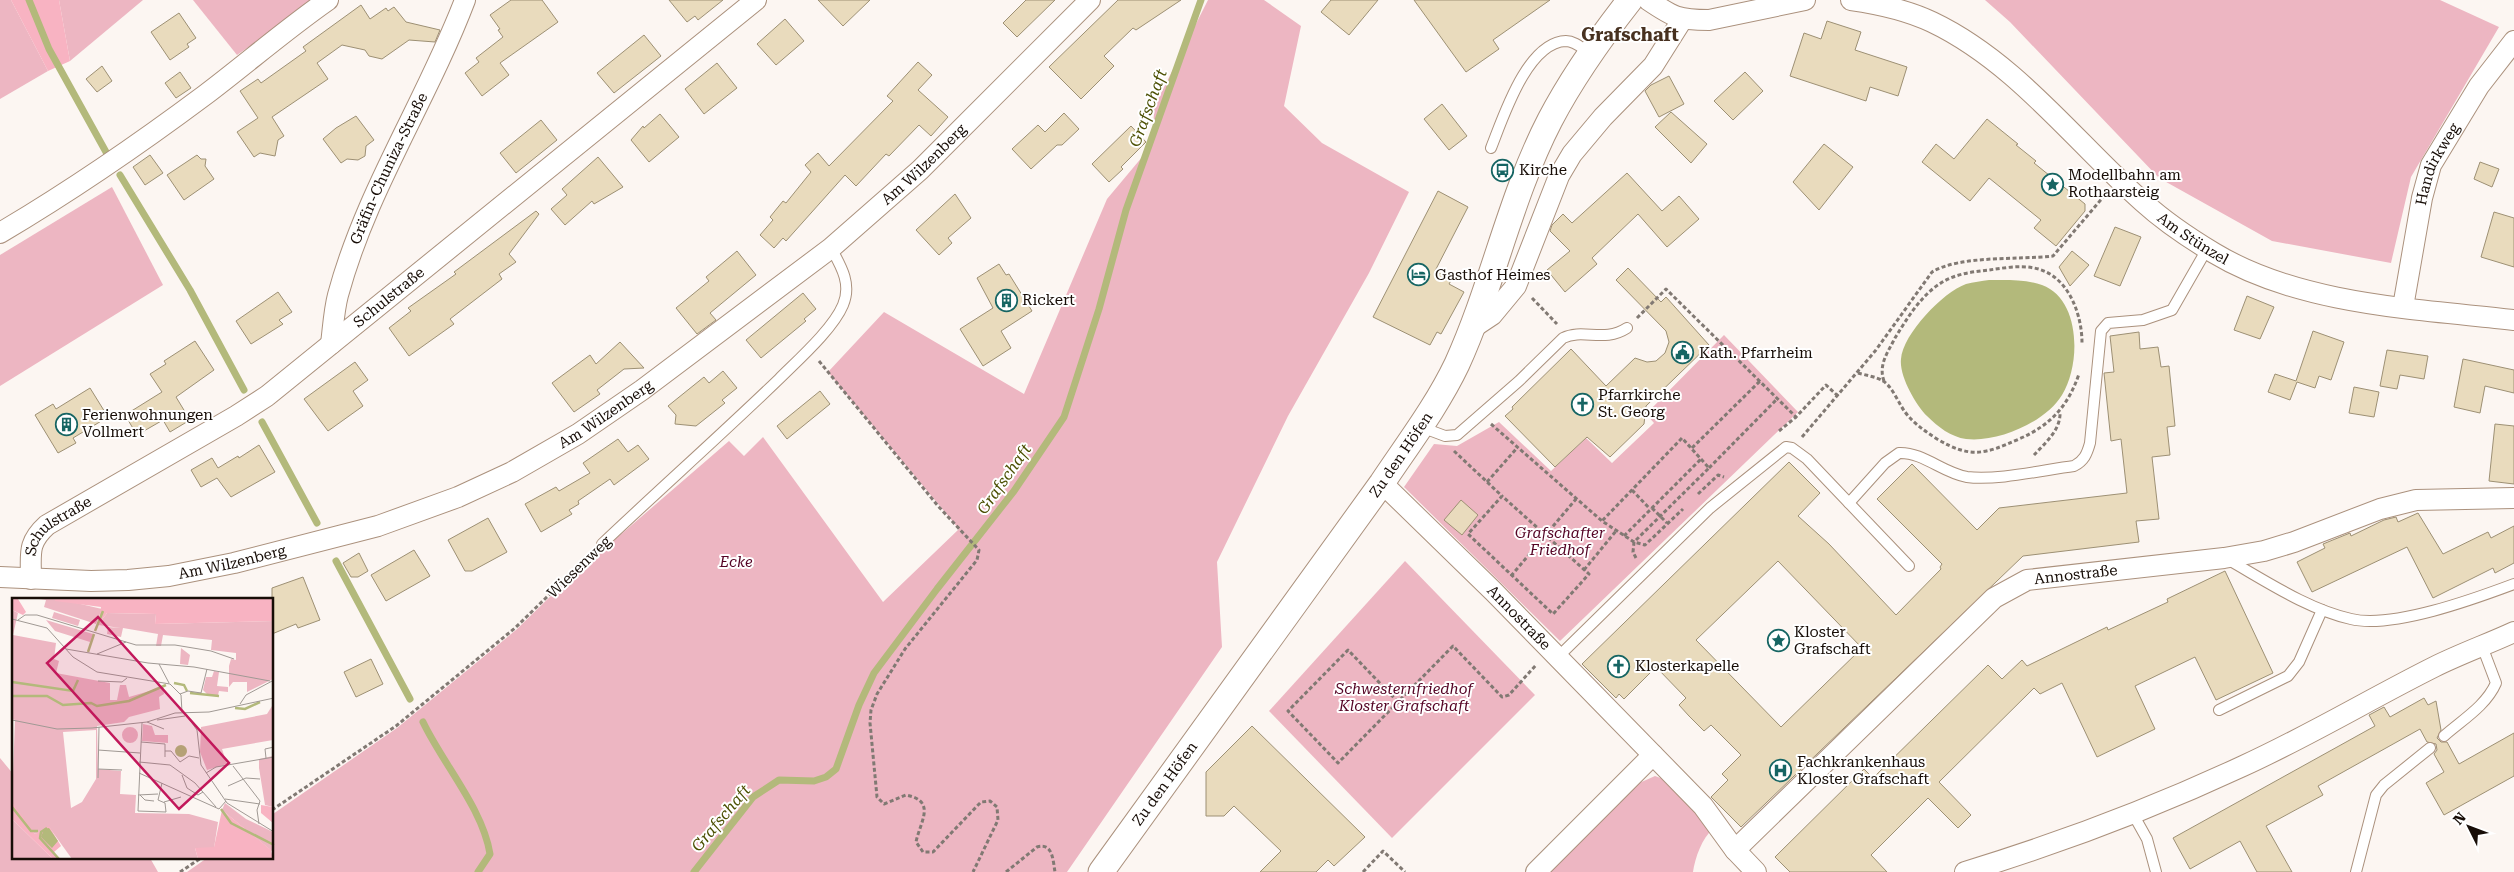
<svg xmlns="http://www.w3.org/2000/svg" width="2514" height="872" viewBox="0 0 2514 872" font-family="'Roboto Serif',serif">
<rect width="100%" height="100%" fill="#fcf6f2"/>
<!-- green -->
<g fill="#edb6c2">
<path d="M0 0H11L48 71 0 99Z"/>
<path d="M59 0H143L70 61Z"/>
<path d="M193 0H317L237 55Z"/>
<path d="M1208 0H1264L1301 26 1284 106 1322 143 1409 192 1369 273 1288 416 1217 562 1222 647 1067 872H187L207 858H272L273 814 397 728 516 630 560 587 729 441 744 456 763 437 883 602 959 529 828 372 884 312 1024 394 1107 199 1153 144 1154 107Z"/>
<path d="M1985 0H2440L2499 27 2411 177 2391 263 2272 241 2159 178 2010 22Z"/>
<path d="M112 187 163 285 0 386V255Z"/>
<path d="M1724 335 1798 412 1560 641 1404 487 1434 444 1457 446 1499 422 1551 471 1586 438 1612 463 1654 423 1646 414Z"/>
<path d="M1405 561 1535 695 1392 838 1269 711Z"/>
<path d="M0 758 14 775V858H150L158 872H0Z"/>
<path d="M1655 776 1666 780 1713 829C1702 838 1695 858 1693 872H1549L1637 784Z"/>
</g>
<!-- forest -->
<path fill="#f8b3c2" d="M11 0H59L70 61 48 71Z"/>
<!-- water -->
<path fill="#b3b97b" d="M1989 280C2005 280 2026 279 2042 285 2081 299 2081 365 2062 395 2046 422 1997 443 1966 439 1951 437 1938 427 1927 416 1916 405 1899 376 1901 359 1903 334 1943 292 1966 284 1973 282 1982 281 1989 280Z"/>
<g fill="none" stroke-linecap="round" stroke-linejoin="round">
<!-- stream -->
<g stroke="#b3b97b" stroke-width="7">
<path d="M29 0 49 49 106 152"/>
<path d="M120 175 190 290 244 390"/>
<path d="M262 422 317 523"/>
<path d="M336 561 410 699"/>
<path d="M423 722C443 764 483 809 490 854L478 872"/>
<path d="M694 872 753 797 779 780 814 781 826 777 836 769 859 705 874 673 937 589 1014 491 1064 417 1099 309 1126 210 1201 0"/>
</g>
</g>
<!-- building -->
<g fill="#e9dbbd" stroke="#9d9074" fill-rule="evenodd">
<path d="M511 0H542L558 22 500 63 509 75 482 96 465 73 479 62 476 58 503 37 498 30 500 29 490 15Z"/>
<path d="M669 0H723L698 20 695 16 687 22Z"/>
<path d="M818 0H870L843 26Z"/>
<path d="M1026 0H1055L1017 37 1003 23Z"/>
<path d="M1118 0H1181L1136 30 1133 28 1104 56 1114 66 1081 99 1049 67Z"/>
<path d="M1331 0H1378L1349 35 1321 12Z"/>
<path d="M1414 0H1550L1493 40 1499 49 1466 72Z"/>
<path d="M361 5 370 19 386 8 388 11 394 7 406 22 440 30 435 42 409 40 382 59 369 56 365 50 342 45 317 63 328 79 272 117 284 136 278 140 275 156 260 153 254 157 237 132 258 118 240 91 258 79 261 83 306 51 303 47Z"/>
<path d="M179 13 196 38 187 44 189 47 170 60 151 32Z"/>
<path d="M785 19 804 41 776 65 757 44Z"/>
<path d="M1827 21 1861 32 1855 50 1907 67 1898 96 1870 87 1866 101 1790 76 1804 33 1821 39Z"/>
<path d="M644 35 661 56 614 93 597 73Z"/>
<path d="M918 62 932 75 918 90 948 117 931 136 919 125 889 156 886 154 856 186 845 175 786 241 783 238 774 248 760 235 773 220 770 217 783 201 786 203 811 172 805 165 818 153 829 166 893 101 887 96Z"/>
<path d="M717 63 737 88 704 114 685 89Z"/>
<path d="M102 66 112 81 97 92 86 79Z"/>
<path d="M180 72 191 88 176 98 165 83Z"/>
<path d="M1745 72 1763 91 1733 120 1714 101Z"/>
<path d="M1669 76 1684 104 1659 117 1645 91 1651 85Z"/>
<path d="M1442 104 1467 136 1449 150 1424 119Z"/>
<path d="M1671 112 1707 144 1691 163 1655 127Z"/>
<path d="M1064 113 1079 129 1062 145H1057L1031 169 1012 149 1038 125 1045 132Z"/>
<path d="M660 114 679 137 649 162 631 140 643 126 644 128Z"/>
<path d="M356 116 374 140 366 146 365 156 358 160 347 159 341 163 323 139 336 128Z"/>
<path d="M1987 119 2018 144 2016 145 2036 161 2034 163 2085 204V211L2056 246 2034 228 2041 220 1989 178 1970 201 1922 162 1936 144 1954 159Z"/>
<path d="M541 120 557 140 516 173 500 153Z"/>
<path d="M1131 126 1146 142 1121 167 1123 169 1109 182 1092 164Z"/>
<path d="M1824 144 1853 167 1819 210 1793 182Z"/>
<path d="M150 155 163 173 145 185 133 167Z"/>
<path d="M197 155 201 159H206L205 166 214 179 184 200 167 175Z"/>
<path d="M598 157 623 187 594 204 592 201 565 225 551 209 567 195 562 189Z"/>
<path d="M2480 162 2499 169 2492 187 2474 179Z"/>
<path d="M1627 173 1662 211 1679 196 1699 219 1667 247 1638 214 1592 258 1597 264 1565 292 1547 270 1570 251 1550 231 1552 225 1563 214 1572 223Z"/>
<path d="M1438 191 1468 207 1435 271 1452 279 1449 284 1464 292 1441 334 1437 332 1430 345 1373 317Z"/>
<path d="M955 194 971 218 948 238 952 243 939 255 916 230Z"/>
<path d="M536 211 539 214 509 254 516 262 499 274 502 279 450 319 454 324 409 356 389 328 411 311 408 308 456 274 454 272Z"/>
<path d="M2494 212 2514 218V267L2481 257Z"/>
<path d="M2115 227 2141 237 2120 286 2094 276Z"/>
<path d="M737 251 756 275 710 313 716 320 697 334 676 308 709 281 706 277Z"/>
<path d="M2072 251 2089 265 2070 286 2059 267Z"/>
<path d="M999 264 1006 275 1009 274 1032 311 1001 331 1011 348 983 366 960 329 993 308 977 278Z"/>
<path d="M1628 268 1661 302 1666 297 1709 345 1646 406 1644 424 1610 457 1587 437 1555 467 1505 416 1513 409 1512 407 1571 349 1606 386 1635 358 1647 362 1656 361 1665 353 1669 342 1666 331 1616 280Z"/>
<path d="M278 292 292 312 279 320 283 324 251 344 236 321Z"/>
<path d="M803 293 816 309 804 319 806 321 761 358 746 340Z"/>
<path d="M2247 296 2274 307 2260 339 2234 330Z"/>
<path d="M2313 331 2344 342 2331 380 2319 376 2315 388 2297 382 2290 400 2268 392 2275 374 2296 381Z"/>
<path d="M2139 332 2140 349 2158 347 2161 367 2169 366 2175 426 2167 427 2170 455 2152 457 2159 519 2136 521 2139 542 2023 556 1741 827 1711 797 1728 780 1722 774 1741 755 1711 725 1704 731 1689 716 1679 705 1686 698 1656 667 1624 699 1619 694 1616 698 1582 664 1789 462 1820 493 1798 516 1829 544 1896 615 1941 569 1940 567 1942 564 1877 499 1912 464 1977 530 1999 508 2127 493 2121 439 2111 441 2104 373 2114 372 2110 336ZM1778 561 1862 648 1781 727 1696 640Z"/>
<path d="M195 341 214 370 176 397 190 420 170 432 163 420 137 435 125 415 162 392 150 374 166 364 164 361Z"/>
<path d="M620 342 644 368 624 369 597 390 600 394 574 412 552 383 590 355 596 364Z"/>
<path d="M2387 350 2428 356 2424 379 2400 375 2397 389 2380 386Z"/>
<path d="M2463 359 2514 370V393L2485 386 2480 413 2454 407Z"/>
<path d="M355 362 368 380 353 391 363 406 328 431 304 399Z"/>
<path d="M723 371 737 388 722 400 725 403 696 426 675 424 676 415 668 406 704 377 709 383Z"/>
<path d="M2354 387 2379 392 2374 417 2349 413Z"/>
<path d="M90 388 108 417 73 438 76 443 58 453 35 415 53 404 56 409Z"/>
<path d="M820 391 830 404 787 439 777 426Z"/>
<path d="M2495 424 2514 426V484L2489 481Z"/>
<path d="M618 439 628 452 638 445 649 459 614 485 610 479 578 501 579 504 569 510 572 514 541 532 525 504 556 487 559 491 590 473 583 463Z"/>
<path d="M259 445 275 472 231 497 217 478 201 487 191 470 212 458 218 468 238 456 239 458Z"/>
<path d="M1461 500 1478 515 1462 535 1444 520Z"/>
<path d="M2418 513 2443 554 2488 532 2491 538 2514 526V563L2495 573 2493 568 2433 598 2407 547 2312 592 2297 562 2325 548 2323 544 2350 533 2351 536 2384 520 2396 517 2398 522Z"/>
<path d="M488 518 507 552 472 571H465L448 540Z"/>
<path d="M414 550 430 576 386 601 371 575Z"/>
<path d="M359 553 368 571 358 577H351L343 563Z"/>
<path d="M2225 571 2273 673 2216 700 2195 657 2135 686 2155 729 2097 757 2062 683 2040 694 2034 688 1939 782 1971 815 1958 828 1928 798 1871 855 1887 872H1790L1775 857 1864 769 1873 778 1988 665 2002 679 2022 660 2027 666 2107 627 2108 630 2168 602 2167 599Z"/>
<path d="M303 577 320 620 298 628 296 624 272 634V588Z"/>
<path d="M371 659 383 684 356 697 344 672Z"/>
<path d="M2424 698 2428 705 2436 701 2441 730 2437 738 2441 742H2447L2459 764 2514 733V776L2444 815 2426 783 2444 772 2434 754 2437 750 2436 744 2427 742 2420 729 2318 786 2323 795 2266 826 2292 872H2257L2240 841 2190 869 2173 838 2375 726 2369 715 2371 714 2384 707 2390 717Z"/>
<path d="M1252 726 1365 837 1334 866 1328 860 1316 872H1260L1281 851 1234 806 1224 816H1206V772Z"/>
</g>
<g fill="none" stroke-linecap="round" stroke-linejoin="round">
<defs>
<g id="service">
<path d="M1491 148C1503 118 1527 42 1566 41 1575 41 1583 49 1590 53"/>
<path d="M1421 427 1445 436 1457 435 1519 381 1563 338C1583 328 1604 343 1627 328"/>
<path d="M1849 503 1885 463 1899 453C1923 452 1943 473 1967 477 1996 481 2043 470 2074 466 2084 461 2087 454 2090 443L2101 331 2108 323 2143 320 2172 310 2207 249"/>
<path d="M602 544C660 489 721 435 779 379 798 360 833 329 843 305 852 284 841 266 831 248"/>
<path d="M2227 559C2266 581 2307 609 2351 619 2392 629 2474 599 2514 584"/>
<path d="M1558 657 1710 508 1786 447 1792 448 1807 459 1909 566"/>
<path d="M2219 710 2288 676 2299 662 2322 610"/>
<path d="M2444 736C2462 720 2486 706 2496 683L2482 646"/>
<path d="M2133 814 2147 839 2156 872"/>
<path d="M2356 872 2376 795 2384 785 2430 748"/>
</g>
<g id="minor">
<path d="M1648 0C1673 17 1678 20 1709 20L1805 0"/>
<path id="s1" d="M1851 0C1879 4 1907 10 1932 22 2016 62 2075 142 2143 202 2165 222 2189 238 2214 253 2300 305 2417 309 2514 320"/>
<path d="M0 233C71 191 138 145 205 95 246 64 285 30 328 0"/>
<path id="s2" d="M2403 307 2422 198 2431 165 2479 86 2514 41"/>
<path d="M1471 329 1492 315 1516 286 1559 176 1572 154 1603 117 1653 66 1682 20"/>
<path id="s3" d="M331 344C333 328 334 310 338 295 366 191 427 100 465 0"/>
<path id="s4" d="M1382 483 1493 591 1703 806 1735 850 1756 872"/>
<path id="s5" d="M0 577 91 581 128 580 169 576 234 563 378 526 458 497 512 472 578 434 642 390 831 248 920 170 1090 0"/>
<path id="s6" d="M31 579C31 554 27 543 47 525L236 416 267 396 756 0"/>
<path id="s7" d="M1735 850 1994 598 2027 580 2224 558 2264 551 2294 542 2380 509 2416 500 2514 498"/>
<path d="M1536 872 1653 755"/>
<path d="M1965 872C2060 843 2153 808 2243 766 2309 736 2370 699 2434 667 2460 654 2488 644 2514 632"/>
</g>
<g id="tertiary">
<path id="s8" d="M1101 872 1382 483C1408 444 1437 406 1457 364 1493 285 1510 197 1550 120 1572 78 1601 37 1630 0"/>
</g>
</defs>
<!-- service casing -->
<use href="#service" stroke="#ab917d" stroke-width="12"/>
<!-- minor casing -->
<use href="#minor" stroke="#ab917d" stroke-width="22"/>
<!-- tertiary casing -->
<use href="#tertiary" stroke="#ab917d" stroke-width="27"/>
<!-- path -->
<g stroke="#817973" stroke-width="3" stroke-dasharray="4 2.5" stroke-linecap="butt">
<path d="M1532 298 1557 324"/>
<path d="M1637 318 1666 289 1796 417 1826 385 1838 396"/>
<path d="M819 361 938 506 979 550 977 560 905 649 877 694 871 710 870 723 877 797 884 804 906 795C937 801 920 822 916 842L923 852H933L981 802 990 801 997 807 998 820 973 872"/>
<path d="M1858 373C1865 375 1877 377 1883 381 1892 386 1899 404 1905 412 1914 424 1925 431 1937 439 1971 459 1985 454 2019 439 2051 425 2068 406 2079 374"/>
<path d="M1884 381C1878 365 1888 352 1895 338 1906 320 1920 297 1938 285 1953 274 1971 272 1989 270 2003 268 2020 265 2034 268 2068 274 2082 314 2082 343"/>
<path d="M1491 424 1602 521 1634 542 1709 468 1682 438 1602 521"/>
<path d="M1779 431 1796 417"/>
<path d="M1802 437 1876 350 1932 272C1960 255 2019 260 2053 256L2105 195"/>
<path d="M1692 448 1760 381"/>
<path d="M1454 451 1502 496 1468 534 1553 614 1589 574 1502 496"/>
<path d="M2034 455C2045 443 2061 430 2060 412"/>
<path d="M1709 468 1777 399"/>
<path d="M1487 482 1517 448"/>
<path d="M1632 490 1650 509"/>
<path d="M1698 494 1718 475 1724 477"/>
<path d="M1652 508 1667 523"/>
<path d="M1624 536 1701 459"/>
<path d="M1636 558 1633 552 1634 542 1645 545 1683 509"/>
<path d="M1584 570 1616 531"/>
<path d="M1511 576 1576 499"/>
<path d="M1398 702 1348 650 1288 711 1338 763 1453 646 1502 697 1509 695 1536 665"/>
<path d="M272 810 396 726 515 628 590 555"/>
<path d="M180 872 201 858"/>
<path d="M1006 872 1037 847C1053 842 1053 861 1055 872"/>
<path d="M1363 872 1383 851 1405 872"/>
</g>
<!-- service -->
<use href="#service" stroke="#fff" stroke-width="10"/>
<!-- minor -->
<use href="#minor" stroke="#fff" stroke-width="20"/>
<!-- tertiary -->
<use href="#tertiary" stroke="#fff" stroke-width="25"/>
</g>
<!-- icons -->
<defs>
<symbol id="bus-ring" viewBox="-11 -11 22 22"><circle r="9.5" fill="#fff" stroke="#166563" stroke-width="1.5"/><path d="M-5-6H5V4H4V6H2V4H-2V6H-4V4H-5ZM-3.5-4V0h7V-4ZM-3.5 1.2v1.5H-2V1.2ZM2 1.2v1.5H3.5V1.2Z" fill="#166563"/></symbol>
<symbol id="sight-ring" viewBox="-11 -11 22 22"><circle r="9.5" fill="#fff" stroke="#166563" stroke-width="1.5"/><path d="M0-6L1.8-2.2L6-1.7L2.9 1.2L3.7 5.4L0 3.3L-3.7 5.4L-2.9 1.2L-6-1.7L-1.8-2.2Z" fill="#166563"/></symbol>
<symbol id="hotel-ring" viewBox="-11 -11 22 22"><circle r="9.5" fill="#fff" stroke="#166563" stroke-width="1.5"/><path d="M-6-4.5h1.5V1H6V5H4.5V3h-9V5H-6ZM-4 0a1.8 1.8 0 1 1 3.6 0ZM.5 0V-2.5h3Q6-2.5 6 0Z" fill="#166563"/></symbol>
<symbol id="building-ring" viewBox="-11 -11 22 22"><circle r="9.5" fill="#fff" stroke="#166563" stroke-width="1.5"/><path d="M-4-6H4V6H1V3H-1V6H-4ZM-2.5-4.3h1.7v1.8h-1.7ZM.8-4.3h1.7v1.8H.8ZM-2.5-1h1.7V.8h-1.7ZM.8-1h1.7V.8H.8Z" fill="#166563"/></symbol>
<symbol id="civic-ring" viewBox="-11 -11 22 22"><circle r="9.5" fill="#fff" stroke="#166563" stroke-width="1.5"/><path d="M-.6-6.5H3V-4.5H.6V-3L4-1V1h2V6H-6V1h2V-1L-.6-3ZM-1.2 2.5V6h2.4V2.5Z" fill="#166563"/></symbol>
<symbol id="church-ring" viewBox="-11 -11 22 22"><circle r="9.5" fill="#fff" stroke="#166563" stroke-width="1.5"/><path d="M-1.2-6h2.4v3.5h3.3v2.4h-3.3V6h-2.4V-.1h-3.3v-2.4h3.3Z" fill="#166563"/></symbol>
<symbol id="hospital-ring" viewBox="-11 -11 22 22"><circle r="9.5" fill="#fff" stroke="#166563" stroke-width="1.5"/><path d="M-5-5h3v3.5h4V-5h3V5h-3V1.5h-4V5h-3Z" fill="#166563"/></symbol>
</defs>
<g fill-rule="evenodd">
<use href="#bus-ring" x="1490" y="158" width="25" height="25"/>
<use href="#sight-ring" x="2040" y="172" width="25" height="25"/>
<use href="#hotel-ring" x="1406" y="262" width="25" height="25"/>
<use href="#building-ring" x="994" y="288" width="25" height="25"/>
<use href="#civic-ring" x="1670" y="340" width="25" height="25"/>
<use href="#church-ring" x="1570" y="392" width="25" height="25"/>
<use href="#building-ring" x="54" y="412" width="25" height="25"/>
<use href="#sight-ring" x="1766" y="628" width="25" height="25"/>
<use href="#church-ring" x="1606" y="654" width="25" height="25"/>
<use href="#hospital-ring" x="1768" y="758" width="25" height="25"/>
</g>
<g text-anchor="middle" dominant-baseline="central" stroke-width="4" stroke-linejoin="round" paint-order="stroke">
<!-- street labels -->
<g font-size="15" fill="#170d07" stroke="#fff">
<text stroke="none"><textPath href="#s5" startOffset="1044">Am Wilzenberg</textPath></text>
<text stroke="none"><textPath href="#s2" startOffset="148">Handirkweg</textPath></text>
<text stroke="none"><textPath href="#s3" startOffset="186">Gräfin-Chuniza-Straße</textPath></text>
<text stroke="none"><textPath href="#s1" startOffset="425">Am Stünzel</textPath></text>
<text stroke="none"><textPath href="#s6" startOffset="471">Schulstraße</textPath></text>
<text stroke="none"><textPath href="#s5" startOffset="639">Am Wilzenberg</textPath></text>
<text stroke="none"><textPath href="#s8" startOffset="514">Zu den Höfen</textPath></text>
<text stroke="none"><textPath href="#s6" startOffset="66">Schulstraße</textPath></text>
<text stroke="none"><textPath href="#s5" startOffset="234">Am Wilzenberg</textPath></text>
<text transform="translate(579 567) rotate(-44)">Wiesenweg</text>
<text stroke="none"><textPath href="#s7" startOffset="448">Annostraße</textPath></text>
<text stroke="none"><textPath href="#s4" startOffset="192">Annostraße</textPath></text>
<text stroke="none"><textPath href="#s8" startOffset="109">Zu den Höfen</textPath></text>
</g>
<!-- poi labels -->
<g font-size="15" fill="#170d07" stroke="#fff" text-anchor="start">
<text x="1519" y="170">Kirche</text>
<text x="2068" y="175">Modellbahn am<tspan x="2068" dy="17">Rothaarsteig</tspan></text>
<text x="1435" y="275">Gasthof Heimes</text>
<text x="1022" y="300">Rickert</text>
<text x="1699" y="353">Kath. Pfarrheim</text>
<text x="1598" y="395">Pfarrkirche<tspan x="1598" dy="17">St. Georg</tspan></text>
<text x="82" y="415">Ferienwohnungen<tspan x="82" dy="17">Vollmert</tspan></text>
<text x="1794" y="632">Kloster<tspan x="1794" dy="17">Grafschaft</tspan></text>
<text x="1635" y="666">Klosterkapelle</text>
<text x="1797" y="762">Fachkrankenhaus<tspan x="1797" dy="17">Kloster Grafschaft</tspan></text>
</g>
<!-- park labels -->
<g font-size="15" font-style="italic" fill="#540324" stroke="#fff">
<text x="1560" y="533">Grafschafter<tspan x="1560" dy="17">Friedhof</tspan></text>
<text x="736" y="562">Ecke</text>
<text x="1404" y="689">Schwesternfriedhof<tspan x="1404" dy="17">Kloster Grafschaft</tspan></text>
</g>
<!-- water labels -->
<g font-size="16" font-style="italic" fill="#4c5003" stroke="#fff">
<text transform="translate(1148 108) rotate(-70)">Grafschaft</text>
<text transform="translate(1004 479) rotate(-55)">Grafschaft</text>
<text transform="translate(721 818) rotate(-50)">Grafschaft</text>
</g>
<!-- quarter labels -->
<g font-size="18" font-weight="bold" fill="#473120" stroke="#fff">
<text x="1630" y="34">Grafschaft</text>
</g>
</g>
<!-- overview -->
<g transform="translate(12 598)">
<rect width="261" height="261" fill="#fcf6f2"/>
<path d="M20 0H43L90 11 84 26 32 9 34 2ZM0 12 6 15 1 37 44 45 42 61 47 63 44 75 98 85V102H105L108 87H114L117 99 151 89 152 96 147 99 148 111 117 119 112 124 85 128 86 171 109 173 108 196 124 197 123 215 177 216 206 224 202 250H183L186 261H60L37 229 23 236 7 218 0 204 3 122 0 121ZM84 132V181L70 204 59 210 51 134ZM42 14 68 22 66 28 40 20ZM95 15 144 16 143 26 261 23V81L235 94V84H221L217 89V68L219 61 224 62V55L199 52 200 42 151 37 149 48H144L146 36 111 30 109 39 95 36 96 29 109 30 86 27ZM34 22 81 36 78 44 43 33ZM169 50 178 57 176 67 168 66ZM202 73 207 74 205 88 216 89V94L207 93 206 97 197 98 191 92 194 79H200ZM260 108 261 142 210 151 215 166 195 172 188 154 189 129 255 116ZM131 126 140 128 143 137H156V145L130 143ZM110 137a8 8 0 1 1 16 0a8 8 0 1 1-16 0ZM261 149V209L253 207 247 170V161L261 158ZM213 205 234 221 261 234V254L210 212ZM0 221 1 222 41 261H0Z" fill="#edb6c2" fill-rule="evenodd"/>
<path d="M43 0H261V23L143 26 144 16 95 15 86 27 89 9 43 3ZM0 1H6L14 14 11 17 0 12ZM0 204 23 236 37 228 49 248 42 254 48 261H41L1 222ZM249 207 261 209V225L249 215ZM210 212 259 252 261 261H186L183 250 202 249Z" fill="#f8b3c2"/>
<path d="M163 153a6 6 0 1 1 12 0a6 6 0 1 1-12 0ZM37 230 46 243 40 250 29 239 32 231Z" fill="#b3b97b"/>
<path fill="none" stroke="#b3b97b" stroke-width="2.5" d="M83 33 91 13M76 54 82 36M0 84 61 93 66 82M162 85 172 87 175 93M178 95 207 98M0 98H35L51 107 79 105 85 108 117 103 154 87M223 110 233 111 248 104M0 209 19 233H26M209 211 219 225 262 247M35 230 29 234 28 240 47 261"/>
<path fill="none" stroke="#a09994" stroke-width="1" d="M0 21 35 30 61 59 85 74 158 86 169 97 170 114M6 22 13 17H25L124 47H163L199 53 222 61M54 51 136 65 182 69 258 83M85 56 114 44M147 66 157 85M86 83 110 84 115 80M168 96 176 93 189 95 195 71M228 106 234 97 262 82M172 114 185 132 189 167 215 205 262 234M0 122 45 131 80 130 135 124 163 115 197 114 262 100M145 122 173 118M135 124 152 131M130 125 126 213 154 214 153 205 146 202 150 185M129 144 153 146V159M86 152 128 155M153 153H159L168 164 177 158 187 160M254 160 253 151 262 149M127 164 158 167 183 185 204 209M221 168 248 203 245 212 247 226M86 171 110 172M127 175 207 211 214 203M194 175 204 169 262 159M170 177 175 190 186 197 191 194M86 180 87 129M216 188 234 180 248 181M126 197 146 196M128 197 133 202 142 203M213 201 248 206M152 204 169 199"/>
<path fill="#c2185b" fill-opacity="0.15" stroke="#c2185b" stroke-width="2.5" d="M86 19 217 165 167 211 35 65Z"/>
<rect width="261" height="261" fill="none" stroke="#170d07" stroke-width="2.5"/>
</g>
<!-- north arrow -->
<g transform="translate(2469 827) rotate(312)" stroke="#ffffff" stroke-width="4" paint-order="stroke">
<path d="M0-4L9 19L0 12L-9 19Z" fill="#170d07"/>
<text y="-8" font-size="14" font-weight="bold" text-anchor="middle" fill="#170d07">N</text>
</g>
</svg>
